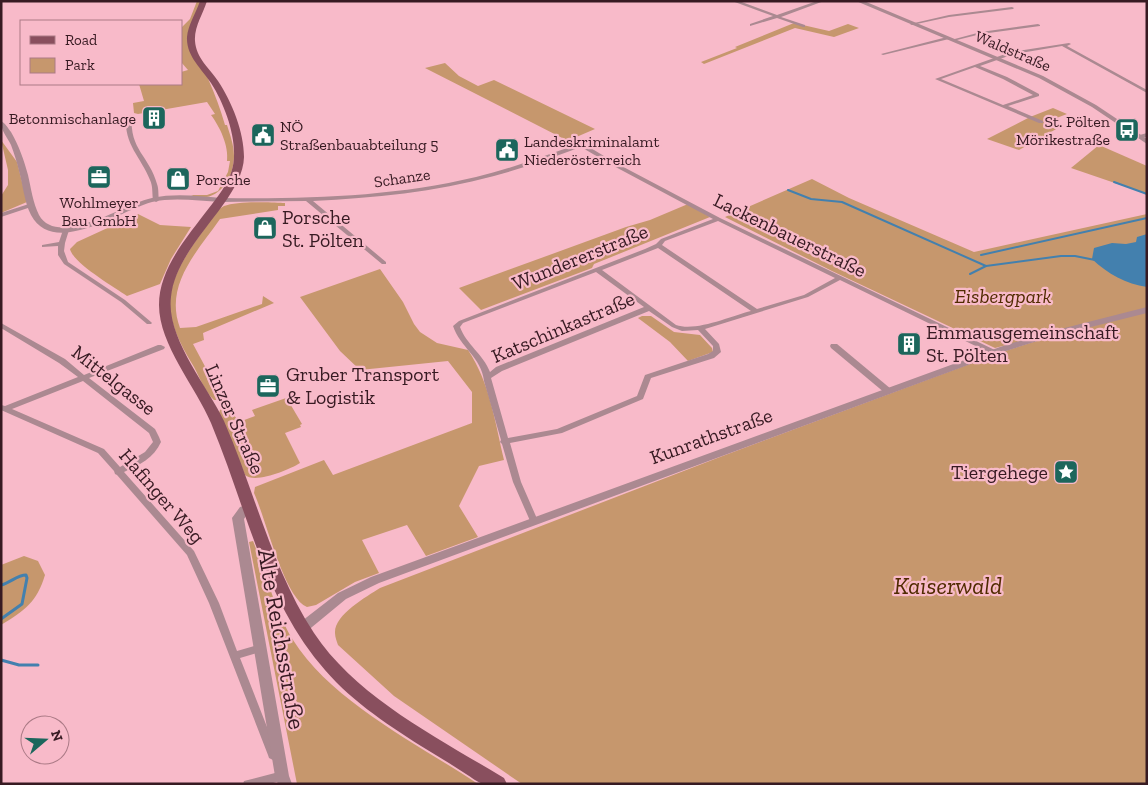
<svg xmlns="http://www.w3.org/2000/svg" width="1148" height="785" viewBox="0 0 1148 785" font-family="'Zilla Slab',serif">
<rect width="100%" height="100%" fill="#f8bac9"/>
<!-- green -->
<g fill="#c6976d">
<path d="M197 1H201L188 37C203 67 216 93 225 125H227C230 135 234 145 234 156 234 179 216 206 191 195H207L218 191 228 172 230 161H227C229 146 220 127 211 115L215 114 207 102 138 114 134 113 133 103 144 101 139 84H181V72L188 70 181 62V28L190 19Z"/>
<path d="M794 23 829 31 848 24 859 28 834 37 795 28 704 64 701 62 737 48 735 47Z"/>
<path d="M445 63 459 76 478 86 494 80 595 129 574 138 572 143 425 68Z"/>
<path d="M1053 108 1067 114 1046 122 1058 128 1019 150 987 139 1030 117Z"/>
<path d="M1 140 17 162 27 202 1 213V196L8 185V170Z"/>
<path d="M1099 145 1147 166V194L1071 168Z"/>
<path d="M812 179 849 198 974 252 1147 214V308L995 348 832 271 725 217Z"/>
<path d="M285 203V206H278V210L220 219C197 252 164 285 180 328L196 327 262 304 263 296 274 303 203 333 204 340 193 344 223 400H214C205 392 200 378 194 367 160 312 162 288 200 235 207 227 214 211 224 206 237 201 272 202 285 203Z"/>
<path d="M688 204 710 217 594 264 592 268 481 310 459 288 626 227 650 220Z"/>
<path d="M138 214 160 225 191 227 171 259 160 284 127 296C114 287 73 263 70 249L77 242Z"/>
<path d="M380 269 403 302 414 324 420 332 437 343 468 350C490 383 495 422 504 460L479 466 459 506 478 537 426 556 407 525 362 540 379 573 355 582 316 605 307 607C284 598 265 516 254 493L255 487 324 460 333 475 472 423V392L448 361 360 370 340 351 300 297Z"/>
<path d="M1147 312V784H522L394 696 338 645C337 642 335 637 335 633 334 615 366 597 380 588L720 457 1002 352 1046 338Z"/>
<path d="M642 316H651L674 332 700 335 712 348 713 352 688 361 670 342 638 318Z"/>
<path d="M289 397 292 401 289 402 302 424 300 425 301 427 285 433 300 463C289 470 255 484 245 475L219 413 220 410 226 404 239 422 255 416 252 410Z"/>
<path d="M253 541C265 571 276 613 293 640 332 702 418 744 478 784H297L249 542Z"/>
<path d="M24 556 38 561 45 575C37 602 25 610 1 625V565Z"/>
</g>
<!-- water -->
<path fill="#4380ae" d="M1147 234V287C1126 284 1108 274 1092 259L1094 248 1112 243 1126 244 1136 242 1137 237Z"/>
<g fill="none" stroke-linecap="round" stroke-linejoin="round">
<!-- stream-far1 -->
<g stroke="#4380ae" stroke-width="2">
<path d="M1114 182 1147 194"/>
<path d="M788 190 811 199 842 202 986 266 1061 256H1075L1095 260"/>
<path d="M981 255 1147 218"/>
<path d="M970 274 986 266"/>
</g>
<!-- stream -->
<g stroke="#4380ae" stroke-width="3">
<path d="M1 585C10 583 17 575 26 575L27 578 22 604 1 619"/>
<path d="M1 660 19 665H38"/>
</g>
<!-- minor -->
<g fill="#ab8991" fill-rule="evenodd">
<path d="M732 1H739L777 15 817 1H824L781 17 805 25V27H803L777 18 750 26V24L773 16Z"/>
<path d="M1012 7 1014 8 1013 9 949 17 912 25 910 24 949 15Z"/>
<path d="M1038 24 1040 25V26L981 34 953 41 951 40 981 32Z"/>
<path d="M947 37 949 38V39L883 55 881 54Z"/>
<path d="M1069 43 1071 44 1067 46 1147 90V93L1062 46 1014 54 980 66 1007 77 1039 94V96L1008 106 1043 121V123H1039L935 79 1011 52ZM975 67 1003 79 1033 95 1003 105 941 79Z"/>
<path d="M129 115 132 117C129 149 150 157 157 184 159 189 158 195 159 200L158 201 156 202 153 200C152 193 153 186 150 180 141 157 124 145 126 117Z"/>
<path d="M1147 133V137L1139 138 1136 136Z"/>
<path d="M574 138 614 162 720 218 999 352 998 354H992L840 280 808 297 705 329 719 344 721 352 714 358 651 378 643 399 562 433 510 443 521 482 538 521 537 523H531L513 482 502 444 500 442 501 440 484 381C482 358 460 347 453 326L459 321 645 249 656 244 661 239 713 219 610 164 581 147C553 157 524 168 494 176 435 192 374 198 313 201L386 262V264H382L306 201 221 202 218 200 221 198C307 199 392 197 476 177 510 169 544 156 578 144L571 140ZM718 221 835 278 804 295 757 309 662 245 665 241ZM658 248 751 311C731 316 696 332 676 325L602 270ZM596 272 644 307 496 367 490 372C483 354 466 344 460 327L463 323ZM649 311 672 327 682 331 698 330 713 346V351L708 354 645 375 637 396 557 429 508 438 491 378 502 371Z"/>
<path d="M32 203 34 204V206L1 217V213Z"/>
<path d="M66 228 69 230 65 243 64 251 68 262 125 300 151 322 152 323 151 324H147L121 302 64 264 58 255V246L42 247V245L59 242 63 230Z"/>
<path d="M1 323 65 359 84 375 158 345H161L165 347 164 349 89 378 155 429 159 437 161 442C154 458 139 465 124 472L194 551 219 603 237 651 261 644 264 645 266 648 264 651 240 658 278 755 277 758 273 760 269 758 268 755 209 603 187 555 117 475 115 474 114 471 98 453 1 410V405L5 406 78 377 59 363 1 328ZM83 381 149 433 153 442 145 452 120 467 104 449 12 409Z"/>
<path d="M831 344H837L891 389 892 391 891 393H885L831 348 830 346Z"/>
<path d="M280 768C284 770 285 772 287 776L286 779 270 784H243L244 781 275 773 276 770Z"/>
</g>
<!-- tertiary -->
<g fill="#ab8991" fill-rule="evenodd">
<path d="M856 1H864L1043 76 1096 105 1147 139V144L1092 107 1039 78Z"/>
<path d="M1 121C5 123 8 128 11 132 19 146 24 160 28 175 31 188 33 203 39 215 58 249 126 203 152 198 175 193 198 196 221 198L225 200 221 202C199 201 174 197 152 202 121 210 54 258 31 215 24 201 23 185 19 171 17 162 14 153 11 145 7 137 1 131 1 121Z"/>
<path d="M1147 307V313L1047 338 1006 351 379 583 346 599 306 632 302 633 298 632 296 628 298 624 338 593 371 577 1000 347 1041 334Z"/>
<path d="M250 504 254 505 256 508 254 511 248 513 244 519 289 776 292 784H278L275 776 232 518 240 507Z"/>
</g>
<!-- primary -->
<path fill="#894f5e" fill-rule="evenodd" d="M200 1H207C203 14 194 27 195 41 196 58 210 69 218 81 232 102 244 132 244 157 243 201 176 244 171 297 166 338 207 385 224 421 255 492 272 569 314 633 357 698 440 739 504 778L507 784C500 784 490 785 483 784 477 782 471 777 466 774 451 764 436 755 421 746 385 723 347 698 320 664 263 595 245 504 211 423 196 387 159 345 159 305 159 268 188 236 209 208 221 193 234 176 234 156 235 133 224 103 211 83 202 69 186 56 187 37 188 25 196 13 200 1Z"/>
</g>
<!-- icons -->
<defs>
<symbol id="building-square" viewBox="-11 -11 22 22"><rect x="-9" y="-9" width="18" height="18" rx="4" fill="#1c665c" stroke="#f8bac9"/><path d="M-4-6H4V6H1V3H-1V6H-4ZM-2.5-4.3h1.7v1.8h-1.7ZM.8-4.3h1.7v1.8H.8ZM-2.5-1h1.7V.8h-1.7ZM.8-1h1.7V.8H.8Z" fill="#fff"/></symbol>
<symbol id="bus-square" viewBox="-11 -11 22 22"><rect x="-9" y="-9" width="18" height="18" rx="4" fill="#1c665c" stroke="#f8bac9"/><path d="M-5-6H5V4H4V6H2V4H-2V6H-4V4H-5ZM-3.5-4V0h7V-4ZM-3.5 1.2v1.5H-2V1.2ZM2 1.2v1.5H3.5V1.2Z" fill="#fff"/></symbol>
<symbol id="civic-square" viewBox="-11 -11 22 22"><rect x="-9" y="-9" width="18" height="18" rx="4" fill="#1c665c" stroke="#f8bac9"/><path d="M-.6-6.5H3V-4.5H.6V-3L4-1V1h2V6H-6V1h2V-1L-.6-3ZM-1.2 2.5V6h2.4V2.5Z" fill="#fff"/></symbol>
<symbol id="office-square" viewBox="-11 -11 22 22"><rect x="-9" y="-9" width="18" height="18" rx="4" fill="#1c665c" stroke="#f8bac9"/><path d="M-6-3h4V-5.5h4V-3h4V5H-6ZM-1-4.5V-3h2v-1.5ZM-6 0V1H6V0Z" fill="#fff"/></symbol>
<symbol id="shop-square" viewBox="-11 -11 22 22"><rect x="-9" y="-9" width="18" height="18" rx="4" fill="#1c665c" stroke="#f8bac9"/><path d="M-5-2.5h2.3a2.7 3.5 0 0 1 5.4 0H5L5.5 6h-11ZM-1.5-2.5h3a1.5 2.3 0 0 0-3 0Z" fill="#fff"/></symbol>
<symbol id="sight-square" viewBox="-11 -11 22 22"><rect x="-9" y="-9" width="18" height="18" rx="4" fill="#1c665c" stroke="#f8bac9"/><path d="M0-6L1.8-2.2L6-1.7L2.9 1.2L3.7 5.4L0 3.3L-3.7 5.4L-2.9 1.2L-6-1.7L-1.8-2.2Z" fill="#fff"/></symbol>
</defs>
<g fill-rule="evenodd">
<use href="#building-square" x="140" y="104" width="28" height="28"/>
<use href="#bus-square" x="1113" y="116" width="28" height="28"/>
<use href="#civic-square" x="249" y="121" width="28" height="28"/>
<use href="#civic-square" x="493" y="136" width="28" height="28"/>
<use href="#office-square" x="85" y="163" width="28" height="28"/>
<use href="#shop-square" x="164" y="165" width="28" height="28"/>
<use href="#shop-square" x="251" y="214" width="28" height="28"/>
<use href="#building-square" x="895" y="330" width="28" height="28"/>
<use href="#office-square" x="254" y="372" width="28" height="28"/>
<use href="#sight-square" x="1052" y="458" width="28" height="28"/>
</g>
<g text-anchor="middle" dominant-baseline="central" stroke-width="4.5" stroke-linejoin="round" paint-order="stroke">
<!-- far-street labels -->
<g font-size="16" fill="#371a22" stroke="#f8bac9">
<text transform="translate(1013 51) rotate(23)">Waldstraße</text>
<text transform="translate(402 178) rotate(-8)">Schanze</text>
</g>
<!-- far-poi labels -->
<g font-size="16" fill="#371a22" stroke="#f8bac9" text-anchor="start">
<text x="136" y="118" text-anchor="end">Betonmischanlage</text>
<text x="1110" y="121" text-anchor="end">St. Pölten<tspan x="1110" dy="18">Mörikestraße</tspan></text>
<text x="280" y="126">NÖ<tspan x="280" dy="18">Straßenbauabteilung 5</tspan></text>
<text x="524" y="141">Landeskriminalamt<tspan x="524" dy="18">Niederösterreich</tspan></text>
<text x="196" y="179">Porsche</text>
<text x="99" y="202" text-anchor="middle">Wohlmeyer<tspan x="99" dy="18">Bau GmbH</tspan></text>
</g>
<!-- poi labels -->
<g font-size="20" fill="#371a22" stroke="#f8bac9" text-anchor="start">
<text x="282" y="217">Porsche<tspan x="282" dy="23">St. Pölten</tspan></text>
<text x="926" y="332">Emmausgemeinschaft<tspan x="926" dy="23">St. Pölten</tspan></text>
<text x="286" y="374">Gruber Transport<tspan x="286" dy="23">&amp; Logistik</tspan></text>
<text x="1048" y="472" text-anchor="end">Tiergehege</text>
</g>
<!-- street labels -->
<g font-size="20" fill="#371a22" stroke="#f8bac9">
<text transform="translate(790 235) rotate(26)">Lackenbauerstraße</text>
<text transform="translate(580 257) rotate(-22)">Wundererstraße</text>
<text transform="translate(563 327) rotate(-23)">Katschinkastraße</text>
<text transform="translate(114 380) rotate(38)">Mittelgasse</text>
<text transform="translate(235 419) rotate(66)">Linzer Straße</text>
<text transform="translate(711 436) rotate(-20)">Kunrathstraße</text>
<text transform="translate(162 496) rotate(49)">Hafinger Weg</text>
</g>
<!-- park labels -->
<g font-size="20" font-style="italic" fill="#502b00" stroke="#f8bac9">
<text x="1003" y="296">Eisbergpark</text>
</g>
<!-- near-park labels -->
<g font-size="24" font-style="italic" fill="#502b00" stroke="#f8bac9">
<text x="948" y="585">Kaiserwald</text>
</g>
<!-- near-street labels -->
<g font-size="24" fill="#371a22" stroke="#f8bac9">
<text transform="translate(282 639) rotate(80)">Alte Reichsstraße</text>
</g>
</g>
<!-- border -->
<rect width="1148" height="785" fill="none" stroke="#371a22" stroke-width="5"/>
<!-- legend -->
<rect x="20" y="20" width="162" height="65" fill="#f8bac9" stroke="#ab7a86"/>
<rect x="30" y="36" width="25" height="8" fill="#894f5e" stroke="#ab7a86"/>
<text x="65" y="45" font-size="15" fill="#371a22">Road</text>
<rect x="30" y="58" width="25" height="15" fill="#c6976d" stroke="#ab7a86"/>
<text x="65" y="70" font-size="15" fill="#371a22">Park</text>
<!-- north arrow -->
<g transform="translate(45 740) rotate(71)"><circle r="24" fill="#f8bac9" stroke="#ab7a86"/>
<path d="M0-4L9 19L0 12L-9 19Z" fill="#1c665c"/>
<text y="-8" font-size="14" font-weight="bold" text-anchor="middle" fill="#371a22">N</text>
</g>
</svg>
